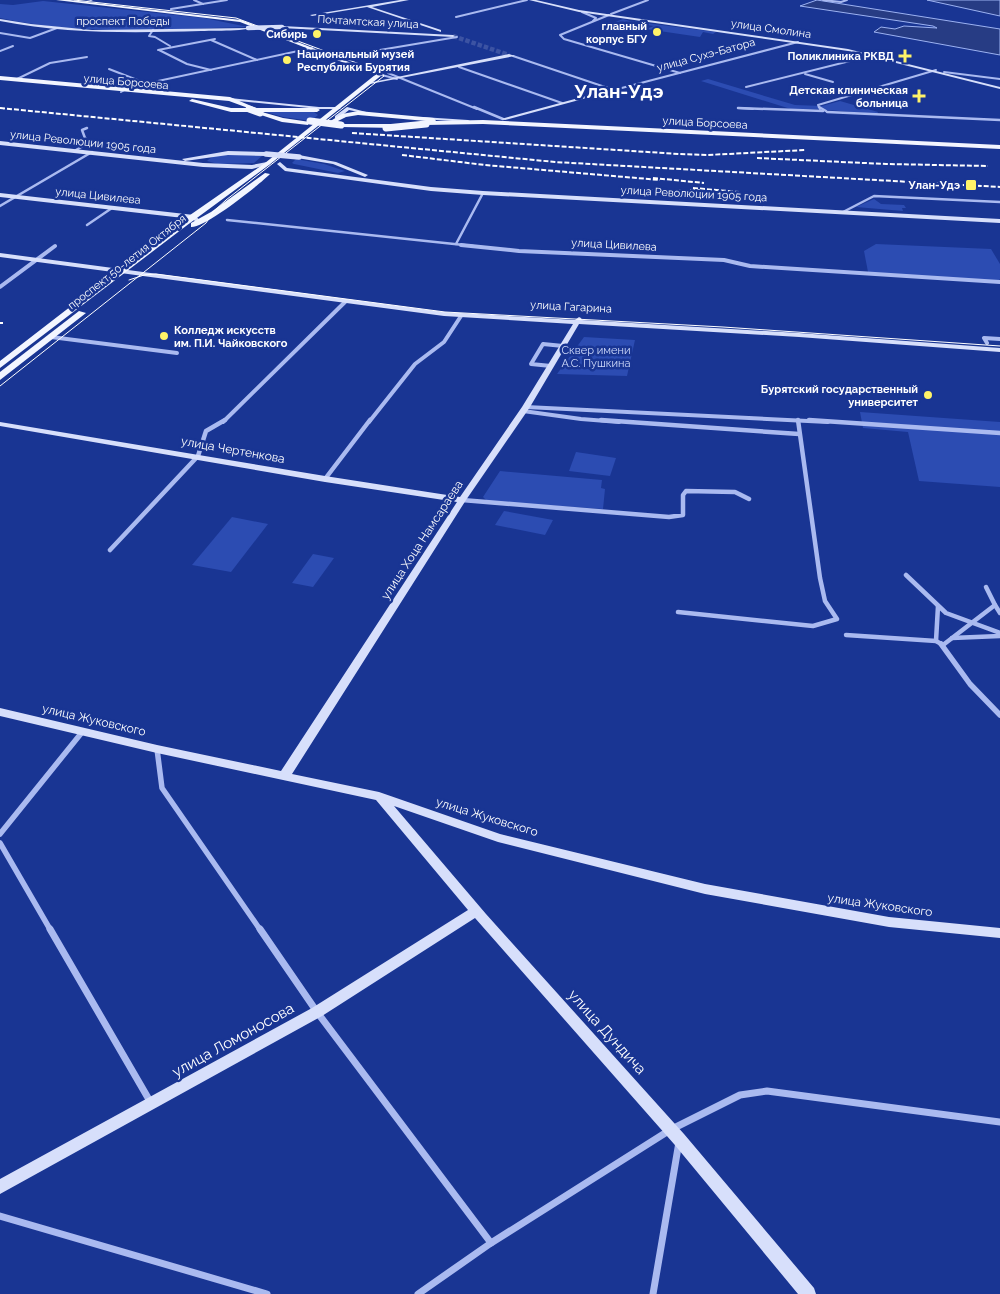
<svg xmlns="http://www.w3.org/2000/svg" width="1000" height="1294" viewBox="0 0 1000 1294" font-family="Raleway,sans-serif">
<rect width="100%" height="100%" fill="#193593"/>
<!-- green -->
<g fill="#2c4cb2">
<path d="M43 1 204 18 248 27C165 29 81 36 0 18V4L13 5Z"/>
<path d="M623 19 630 21 716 32 713 34 703 32 700 37 646 29 654 26 634 23 621 27 612 25 618 23 615 22Z"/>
<path d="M708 79 795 105 822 106 840 101 878 112 877 114 815 109 794 110 701 81Z"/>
<path d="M299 111 314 112 318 115 311 121 283 117 266 112Z"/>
<path d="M241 155 262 156 254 163 218 164 207 161C214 153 230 155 241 155Z"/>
<path d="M296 159 324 164 345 171 338 173 294 164 292 163Z"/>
<path d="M874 199 881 204 904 205 906 208H902L903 211 856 207Z"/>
<path d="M876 244 991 249 1000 264V279L997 282 868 272 864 251Z"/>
<path d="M584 337 635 340 627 376 557 374Z"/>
<path d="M860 412 1000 422V487L919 481 908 432 863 428Z"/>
<path d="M576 452 616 458 610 476 569 471Z"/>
<path d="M500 471 602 480 601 488 605 489 603 509 487 501 483 497Z"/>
<path d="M504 511 553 520 545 535 495 525Z"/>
<path d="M232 517 268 524 231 572 192 565Z"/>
<path d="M313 554 334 558 313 587 292 583Z"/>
</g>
<!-- water -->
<g fill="#273c84" stroke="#9cb2f2">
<path d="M817 0 1000 29V55L874 32 881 27 895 29 904 26 937 28 933 26 800 6Z"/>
<path d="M927 0H1000V16Z"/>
</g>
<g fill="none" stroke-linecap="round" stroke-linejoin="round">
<!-- secondary-tunnel -->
<path stroke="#3c53a3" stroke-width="4.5" stroke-dasharray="4.5 2" stroke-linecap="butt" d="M453 36 509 55"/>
<!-- street-far5 -->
<g stroke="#aabaf0" stroke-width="2">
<path d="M194 0 203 4"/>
<path d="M823 0 841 2 847 0"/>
<path d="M171 9 227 0"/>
<path d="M582 12 596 18 593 21"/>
<path d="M611 14 648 0"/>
<path d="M609 15 560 35 564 39 680 73"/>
<path d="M456 17 527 0"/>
<path d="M153 30 149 36 155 37 170 46"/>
<path d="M0 33 30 38 57 28"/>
<path d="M211 40 257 60"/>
<path d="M158 50 215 39"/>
<path d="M159 50 187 64 211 70"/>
<path d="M0 51 13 46"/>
<path d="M368 52 457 37"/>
<path d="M513 56 614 90 798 42"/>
<path d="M459 67 562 103"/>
<path d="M109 69 145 83"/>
<path d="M944 72 1000 79"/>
<path d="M388 73 477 109"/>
<path d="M378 74 397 79"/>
<path d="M805 74 833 82"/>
<path d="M17 79 50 63 87 57"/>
<path d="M746 87 874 55"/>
<path d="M121 92 130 87 312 48"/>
<path d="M738 108 753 109"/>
<path d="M820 109 818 105 936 70"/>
</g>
<!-- street-far4 -->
<g stroke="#aabaf0" stroke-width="2.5">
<path d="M474 107 503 119"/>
<path d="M819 107 826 111"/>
<path d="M738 108 823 111"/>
<path d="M827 112 1000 120"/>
<path d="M76 150 90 142 85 138 82 130 87 128"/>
<path d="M0 206 92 152"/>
<path d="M843 212 874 196 1000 202"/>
<path d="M227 220 473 246"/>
<path d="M87 225 112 208"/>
<path d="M456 244 483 193"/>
</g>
<!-- street-far3 -->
<g stroke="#aabaf0" stroke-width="4">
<path d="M461 245 519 251 724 260 750 266 1000 282"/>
<path d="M0 287 55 246"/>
<path d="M51 337 177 353"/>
<path d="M987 343 984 338 1000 339"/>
<path d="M551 366 531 364 543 344 563 346"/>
<path d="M526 407 828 422"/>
<path d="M523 411 581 419 619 422"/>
<path d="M223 422 346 301"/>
<path d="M369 422 415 364 444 342 461 316"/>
</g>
<!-- street-far2 -->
<g stroke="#aabaf0" stroke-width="4.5">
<path d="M601 420 799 434"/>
<path d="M809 420 1000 433"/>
<path d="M325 479 370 420"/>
<path d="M462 500 669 517 683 515V495L686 491 735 492 749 499"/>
<path d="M110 550 198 456 206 431 225 420"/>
<path d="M906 575 946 613 1000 633"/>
<path d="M995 605 1000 613"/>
<path d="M678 612 813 626 837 619 825 601 820 578 798 420"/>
<path d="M846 635 936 641 943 645"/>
<path d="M952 638 1000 636"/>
<path d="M936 641 938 606"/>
<path d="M943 645 995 605 986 587"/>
</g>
<!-- street-far1 -->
<g stroke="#aabaf0" stroke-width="5.5">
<path d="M941 644 970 684 1000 715"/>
<path d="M157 749 162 788 261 931"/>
<path d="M0 834 83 731"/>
<path d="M0 843 51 931"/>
</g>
<!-- street -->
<g stroke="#aabaf0" stroke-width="7">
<path d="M50 929 151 1103"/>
<path d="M260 929 317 1012 491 1243"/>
<path d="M0 1216 267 1294"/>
<path d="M418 1294 491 1243 670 1130 740 1095 767 1091 1000 1122"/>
<path d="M653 1294 679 1142"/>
</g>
<!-- secondary -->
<g fill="#d7dffb" fill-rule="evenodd">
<path d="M86 0H93L91 1Z"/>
<path d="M400 0H409L372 7 441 30V32L367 7 312 16 310 15Z"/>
<path d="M529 0H536L579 10 848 49 1000 87V89L848 51 579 12Z"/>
<path d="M0 19 31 24 92 30 250 28C238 32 215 30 201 31 133 33 67 34 0 21Z"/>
<path d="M282 26 453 35 455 36 453 37 281 28Z"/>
<path d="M509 54 515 56 370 84 368 83Z"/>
<path d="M612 89 616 90 505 120 501 119Z"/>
<path d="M230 98 319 107H339L341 108 339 109H319L228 100Z"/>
<path d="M347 107 370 113 368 114 349 110 339 118H335V116Z"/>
<path d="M422 117 468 120 470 121 468 122 420 119Z"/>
<path d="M0 141 203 163 252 165 267 162 270 164 252 169 203 167 0 145Z"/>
<path d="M228 151 266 152 269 154 266 156 228 155 185 161 182 159Z"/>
<path d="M299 155 336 162 368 175 365 177 333 164 297 158 296 157Z"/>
<path d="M280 162 287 168 431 187 483 191 1000 219V223L483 195 431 191 285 171 277 164Z"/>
<path d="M0 193 194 215 201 221 198 223 192 219 0 197Z"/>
<path d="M0 253 444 312 575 320 579 317 581 318 582 320 799 333 1000 348V352L799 337 579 324 530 407 466 500 292 774 379 792 500 834 705 884 889 917 1000 928V938L889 927 705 894 498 842 394 806 486 914 684 1134 814 1288 816 1294H798L674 1144 475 918 322 1016 0 1194V1179L312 1008 468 910 376 800 157 753 0 716V708L157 745 281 771 457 502 325 482 0 426V422L325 476 460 497 522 407 573 324 444 316 0 257Z"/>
</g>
<!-- primary -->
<g fill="#f2f5ff" fill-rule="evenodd">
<path d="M56 0H70L241 20 382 75 269 165 186 226 0 368V361L180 222 265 163 375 75 240 22Z"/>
<path d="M0 76 230 97 256 108H317L320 110 317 112H262L283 118 310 122 308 125 282 122 258 114V112H231L189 101 192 99 231 108H248L229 101 0 80Z"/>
<path d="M358 111 434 118 436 121 483 120 1000 145V149L483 124 425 125 422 123 426 121 358 115 346 117 332 124 327 123 342 114Z"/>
<path d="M339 124H396L399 126 396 128 341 127Z"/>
<path d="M265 173 270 174C259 185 205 228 191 227V223L211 212Z"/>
<path d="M79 311 86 313 0 380V372Z"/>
</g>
<!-- tram -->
<g stroke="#fff" stroke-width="1">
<path d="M129 280 144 275 156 274 445 312 723 327 1000 346"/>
<path d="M0 386 206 223 214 211 226 200 384 76 381 72 236 18 74 0"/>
</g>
<!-- rail-far1 -->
<path stroke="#fff" stroke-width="1" stroke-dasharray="4 2" stroke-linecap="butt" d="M0 108 5 109"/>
<!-- rail -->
<g stroke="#fff" stroke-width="2" stroke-dasharray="5 2" stroke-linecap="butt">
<path d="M0 108 555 162 1000 187"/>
<path d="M352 133 679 154 708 155 805 150"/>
<path d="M402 155 485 165 660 180"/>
<path d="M757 158 886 164 988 166"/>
<path d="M653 178 704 183"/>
<path d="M693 188 739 192"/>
<path d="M648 190H700"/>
<path d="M0 323H3"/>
</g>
<!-- secondary-bridge-far1 -->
<path stroke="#d7dffb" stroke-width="4.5" d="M248 28 282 27"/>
<!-- secondary-bridge -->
<path stroke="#d7dffb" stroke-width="5.5" d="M266 154 299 157"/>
<!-- primary-bridge -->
<g stroke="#f2f5ff" stroke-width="7">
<path d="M249 109 260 113"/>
<path d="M310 121 341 125"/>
<path d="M386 128 426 124"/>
</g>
</g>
<!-- markers -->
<g fill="#fff368" stroke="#193593" stroke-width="2">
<circle cx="657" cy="32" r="5"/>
<circle cx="317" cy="34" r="5"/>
<path d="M902.5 48.5h5v5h5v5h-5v5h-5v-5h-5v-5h5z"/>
<circle cx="287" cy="60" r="5"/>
<path d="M916.5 88.5h5v5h5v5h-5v5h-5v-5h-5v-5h5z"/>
<rect x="965" y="179" width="12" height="12" rx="2.5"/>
<circle cx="164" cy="336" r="5"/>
<circle cx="928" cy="395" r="5"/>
</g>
<g text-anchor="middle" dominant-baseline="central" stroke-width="5" stroke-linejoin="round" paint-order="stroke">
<!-- far-street labels -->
<g font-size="11" fill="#fff" stroke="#193593">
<text x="123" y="21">проспект Победы</text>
<text transform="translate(368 22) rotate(3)">Почтамтская улица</text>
<text transform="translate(771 29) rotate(8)">улица Смолина</text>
<text transform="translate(706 55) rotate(-15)">улица Сухэ-Батора</text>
<text transform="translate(126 82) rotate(5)">улица Борсоева</text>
<text transform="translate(705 123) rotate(3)">улица Борсоева</text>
<text transform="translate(83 142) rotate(6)">улица Революции 1905 года</text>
<text transform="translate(694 194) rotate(3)">улица Революции 1905 года</text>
<text transform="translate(98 196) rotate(6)">улица Цивилева</text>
<text transform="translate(614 245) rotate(3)">улица Цивилева</text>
<text transform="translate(127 262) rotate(-38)">проспект 50-летия Октября</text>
<text transform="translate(571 307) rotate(3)">улица Гагарина</text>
</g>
<!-- far-poi labels -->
<g font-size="11" font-weight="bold" fill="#fff" stroke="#193593" text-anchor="end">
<text x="647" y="26">главный<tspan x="647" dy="13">корпус БГУ</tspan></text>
<text x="307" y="34">Сибирь</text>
<text x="297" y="54" text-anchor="start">Национальный музей<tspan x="297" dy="13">Республики Бурятия</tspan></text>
<text x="894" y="56">Поликлиника РКВД</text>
<text x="908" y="90">Детская клиническая<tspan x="908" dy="13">больница</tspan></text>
<text x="960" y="185">Улан-Удэ</text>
<text x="174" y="330" text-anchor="start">Колледж искусств<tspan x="174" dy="13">им. П.И. Чайковского</tspan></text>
<text x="918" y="389">Бурятский государственный<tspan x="918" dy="13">университет</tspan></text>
</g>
<!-- far-park labels -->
<g font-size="11" fill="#d0dbfb" stroke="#193593">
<text x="596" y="350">Сквер имени<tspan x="596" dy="13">А.С. Пушкина</tspan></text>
</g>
<!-- street labels -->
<g font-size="12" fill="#fff" stroke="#193593">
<text transform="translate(233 450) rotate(10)">улица Чертенкова</text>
<text transform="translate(422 540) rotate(-57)">улица Хоца Намсараева</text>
<text transform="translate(94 720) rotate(13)">улица Жуковского</text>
<text transform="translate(487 817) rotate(17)">улица Жуковского</text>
<text transform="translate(880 905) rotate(8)">улица Жуковского</text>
</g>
<!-- near-street labels -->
<g font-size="15" fill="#fff" stroke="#193593">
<text transform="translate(607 1032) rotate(48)">улица Дундича</text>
<text transform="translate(233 1040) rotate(-29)">улица Ломоносова</text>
</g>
<!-- far-town labels -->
<g font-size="19" font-weight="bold" fill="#fff" stroke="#193593">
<text x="619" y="91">Улан-Удэ</text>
</g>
</g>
</svg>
